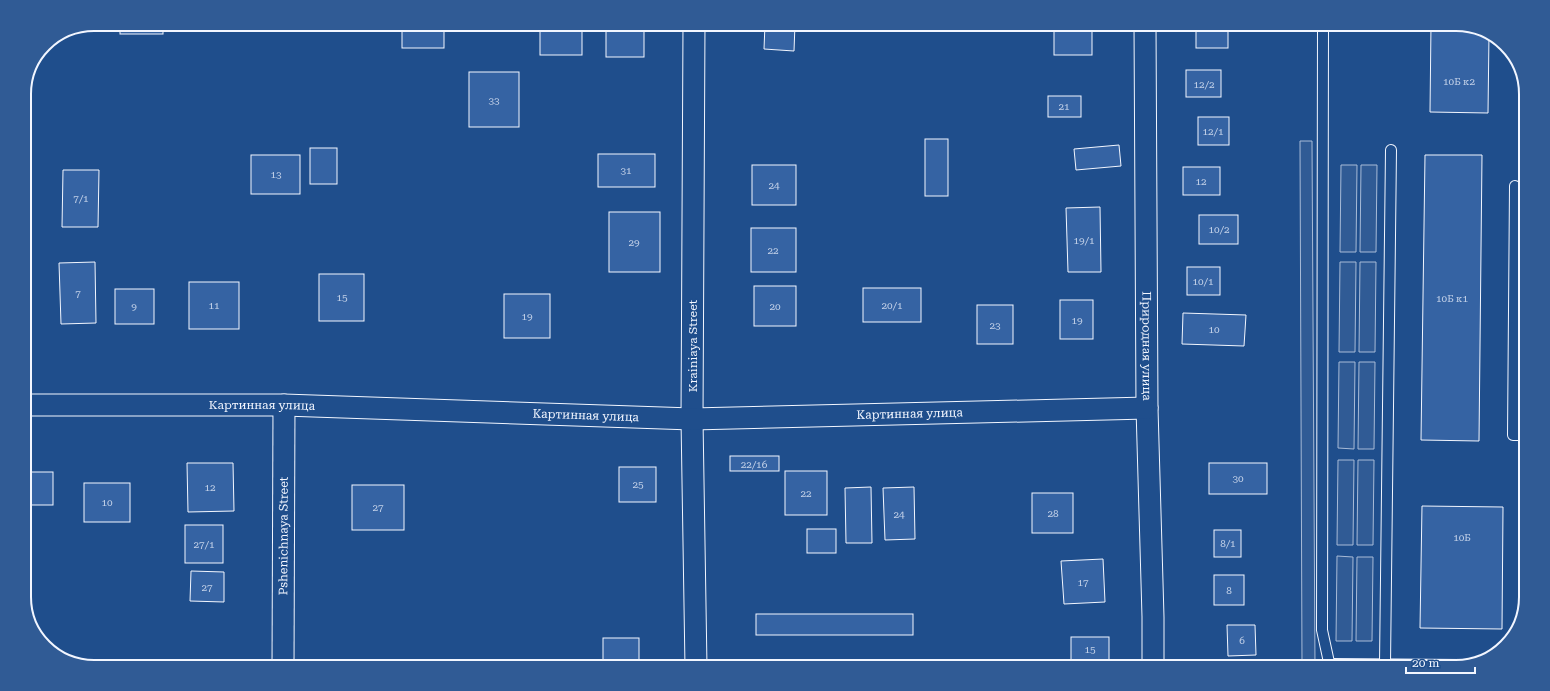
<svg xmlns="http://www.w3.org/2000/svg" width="1550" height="691" viewBox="0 0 1550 691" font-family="'Roboto Serif',serif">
<rect width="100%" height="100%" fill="#1f4e8c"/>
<!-- parking -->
<g fill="#305b95" stroke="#a8bbd7">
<path d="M1300 141H1312L1315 667H1302Z"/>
<path d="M1341 165H1357L1356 252H1340Z"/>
<path d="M1361 165H1377L1376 252H1360Z"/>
<path d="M1340 262H1356L1355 352H1339Z"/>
<path d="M1360 262H1376L1375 352H1359Z"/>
<path d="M1339 362H1355L1354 449 1338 448Z"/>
<path d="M1359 362H1375L1374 449H1358Z"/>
<path d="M1338 460H1354L1353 545H1337Z"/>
<path d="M1358 460H1374L1373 545H1357Z"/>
<path d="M1337 556 1353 557 1352 641H1336Z"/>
<path d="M1357 557H1373L1372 641H1356Z"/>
</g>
<!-- building -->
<g fill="#3563a3" stroke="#f2f6ff">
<rect x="120" y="24" width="43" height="10"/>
<rect x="402" y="24" width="42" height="24"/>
<rect x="606" y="24" width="38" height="33"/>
<path d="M765 24H795L794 51 764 49Z"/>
<rect x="1054" y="24" width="38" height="31"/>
<rect x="1196" y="24" width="32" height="24"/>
<path d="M1431 24H1456L1483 29 1489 34 1488 113 1430 112Z"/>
<rect x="540" y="28" width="42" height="27"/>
<rect x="1186" y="70" width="35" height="27"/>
<rect x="469" y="72" width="50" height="55"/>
<rect x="1048" y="96" width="33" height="21"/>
<rect x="24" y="97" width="2" height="31"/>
<rect x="1198" y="117" width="31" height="28"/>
<rect x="925" y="139" width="23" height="57"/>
<path d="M1119 145 1121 166 1076 170 1074 149Z"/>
<rect x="310" y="148" width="27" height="36"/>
<rect x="598" y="154" width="57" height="33"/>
<rect x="251" y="155" width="49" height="39"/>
<path d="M1425 155H1482L1479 441 1421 440Z"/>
<rect x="752" y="165" width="44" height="40"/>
<rect x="1183" y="167" width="37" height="28"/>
<path d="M63 170H99L98 227H62Z"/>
<path d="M1100 207 1101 272H1068L1066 208Z"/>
<rect x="609" y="212" width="51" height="60"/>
<rect x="1199" y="215" width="39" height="29"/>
<rect x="751" y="228" width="45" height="44"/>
<path d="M95 262 96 323 61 324 59 263Z"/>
<rect x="1187" y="267" width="33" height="28"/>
<rect x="319" y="274" width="45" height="47"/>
<rect x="189" y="282" width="50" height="47"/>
<rect x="24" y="285" width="7" height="41"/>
<rect x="754" y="286" width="42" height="40"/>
<rect x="863" y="288" width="58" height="34"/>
<rect x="115" y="289" width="39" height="35"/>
<rect x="504" y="294" width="46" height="44"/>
<rect x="1060" y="300" width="33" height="39"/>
<rect x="977" y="305" width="36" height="39"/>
<path d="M1183 313 1246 315 1244 346 1182 344Z"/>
<rect x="730" y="456" width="49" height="15"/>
<path d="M187 463H233L234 511 188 512Z"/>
<rect x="1209" y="463" width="58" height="31"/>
<rect x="619" y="467" width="37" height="35"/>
<rect x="785" y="471" width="42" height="44"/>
<rect x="24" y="472" width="29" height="33"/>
<rect x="84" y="483" width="46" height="39"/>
<rect x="352" y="485" width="52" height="45"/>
<path d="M871 487 872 543H846L845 488Z"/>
<path d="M914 487 915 539 885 540 883 488Z"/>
<rect x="1032" y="493" width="41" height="40"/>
<path d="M1422 506 1503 507 1502 629 1420 628Z"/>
<rect x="185" y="525" width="38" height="38"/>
<rect x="807" y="529" width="29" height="24"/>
<rect x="1214" y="530" width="27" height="27"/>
<path d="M1103 559 1105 602 1064 604 1061 561Z"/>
<path d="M191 571 224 572V602L190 601Z"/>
<rect x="1214" y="575" width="30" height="30"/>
<rect x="756" y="614" width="157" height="21"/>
<path d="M1227 625H1255L1256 655 1228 656Z"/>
<rect x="1071" y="637" width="38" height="23"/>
<rect x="603" y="638" width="36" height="29"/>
</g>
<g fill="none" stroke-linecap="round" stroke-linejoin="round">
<defs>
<g id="service">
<path d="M1323 24 1322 630 1330 667"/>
<path d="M1515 186 1513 435H1526"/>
<path d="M1514 327H1526"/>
<path d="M1330 664 1462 665"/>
<path d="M1385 664 1391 150"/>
</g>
<g id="minor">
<path d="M694 24 692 419 696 667"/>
<path id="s1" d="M1145 24 1147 408 1153 617V667"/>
<path id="s2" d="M24 405H284L692 419 1147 408"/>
<path id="s3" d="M283 667 284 405"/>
</g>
</defs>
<!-- service casing -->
<use href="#service" stroke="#f2f6ff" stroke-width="12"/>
<!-- minor casing -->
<use href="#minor" stroke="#f2f6ff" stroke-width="23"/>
<!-- service -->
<use href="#service" stroke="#1f4e8c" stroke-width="10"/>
<!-- minor -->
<use href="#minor" stroke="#1f4e8c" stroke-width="21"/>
</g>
<g text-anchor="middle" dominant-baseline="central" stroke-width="3" stroke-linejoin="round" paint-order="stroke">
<!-- number labels -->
<g font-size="10" fill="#c3d1e8">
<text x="1459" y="81">10Б к2</text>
<text x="1204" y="84">12/2</text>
<text x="494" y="100">33</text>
<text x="1064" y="106">21</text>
<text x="1213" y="131">12/1</text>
<text x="626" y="170">31</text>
<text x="276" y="174">13</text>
<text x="1201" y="181">12</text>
<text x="774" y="185">24</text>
<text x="81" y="198">7/1</text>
<text x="1219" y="229">10/2</text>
<text x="1084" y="240">19/1</text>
<text x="634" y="242">29</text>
<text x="773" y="250">22</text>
<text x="1203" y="281">10/1</text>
<text x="78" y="293">7</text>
<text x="342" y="297">15</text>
<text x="1452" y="298">10Б к1</text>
<text x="214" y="305">11</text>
<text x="892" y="305">20/1</text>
<text x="134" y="306">9</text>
<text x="775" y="306">20</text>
<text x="527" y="316">19</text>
<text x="1077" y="320">19</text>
<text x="995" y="325">23</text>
<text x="1214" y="329">10</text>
<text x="754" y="464">22/16</text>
<text x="1238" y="478">30</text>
<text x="638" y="484">25</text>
<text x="210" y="487">12</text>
<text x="806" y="493">22</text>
<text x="107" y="502">10</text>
<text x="378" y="507">27</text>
<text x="1053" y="513">28</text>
<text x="899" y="514">24</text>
<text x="1462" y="537">10Б</text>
<text x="1228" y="543">8/1</text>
<text x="204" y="544">27/1</text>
<text x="1083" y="582">17</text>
<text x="207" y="587">27</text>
<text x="1229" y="590">8</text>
<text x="1242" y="640">6</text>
<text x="1090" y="649">15</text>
</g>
<!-- street labels -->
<g font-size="12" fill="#f2f6ff" stroke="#1f4e8c">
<text transform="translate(693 346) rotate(-90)">Krainiaya Street</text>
<text stroke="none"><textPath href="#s1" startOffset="322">Природная улица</textPath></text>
<text stroke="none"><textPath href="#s2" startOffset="238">Картинная улица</textPath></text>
<text stroke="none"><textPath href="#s2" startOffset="886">Картинная улица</textPath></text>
<text stroke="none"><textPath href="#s2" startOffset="562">Картинная улица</textPath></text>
<text stroke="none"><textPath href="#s3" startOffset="131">Pshenichnaya Street</textPath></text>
</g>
</g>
<!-- crop -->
<path d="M0 0H1550V691H0ZM94 31H1456A63 63 0 0 1 1519 94V597A63 63 0 0 1 1456 660H94A63 63 0 0 1 31 597V94A63 63 0 0 1 94 31Z" fill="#305b95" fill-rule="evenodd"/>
<path fill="none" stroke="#f2f6ff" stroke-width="2" d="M94 31H1456A63 63 0 0 1 1519 94V597A63 63 0 0 1 1456 660H94A63 63 0 0 1 31 597V94A63 63 0 0 1 94 31Z"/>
<!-- scale -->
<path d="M1406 667v6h69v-6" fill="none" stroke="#f2f6ff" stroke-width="2"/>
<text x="1412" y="667" font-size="12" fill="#f2f6ff" stroke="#1f4e8c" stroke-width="3" paint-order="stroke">20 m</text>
</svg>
